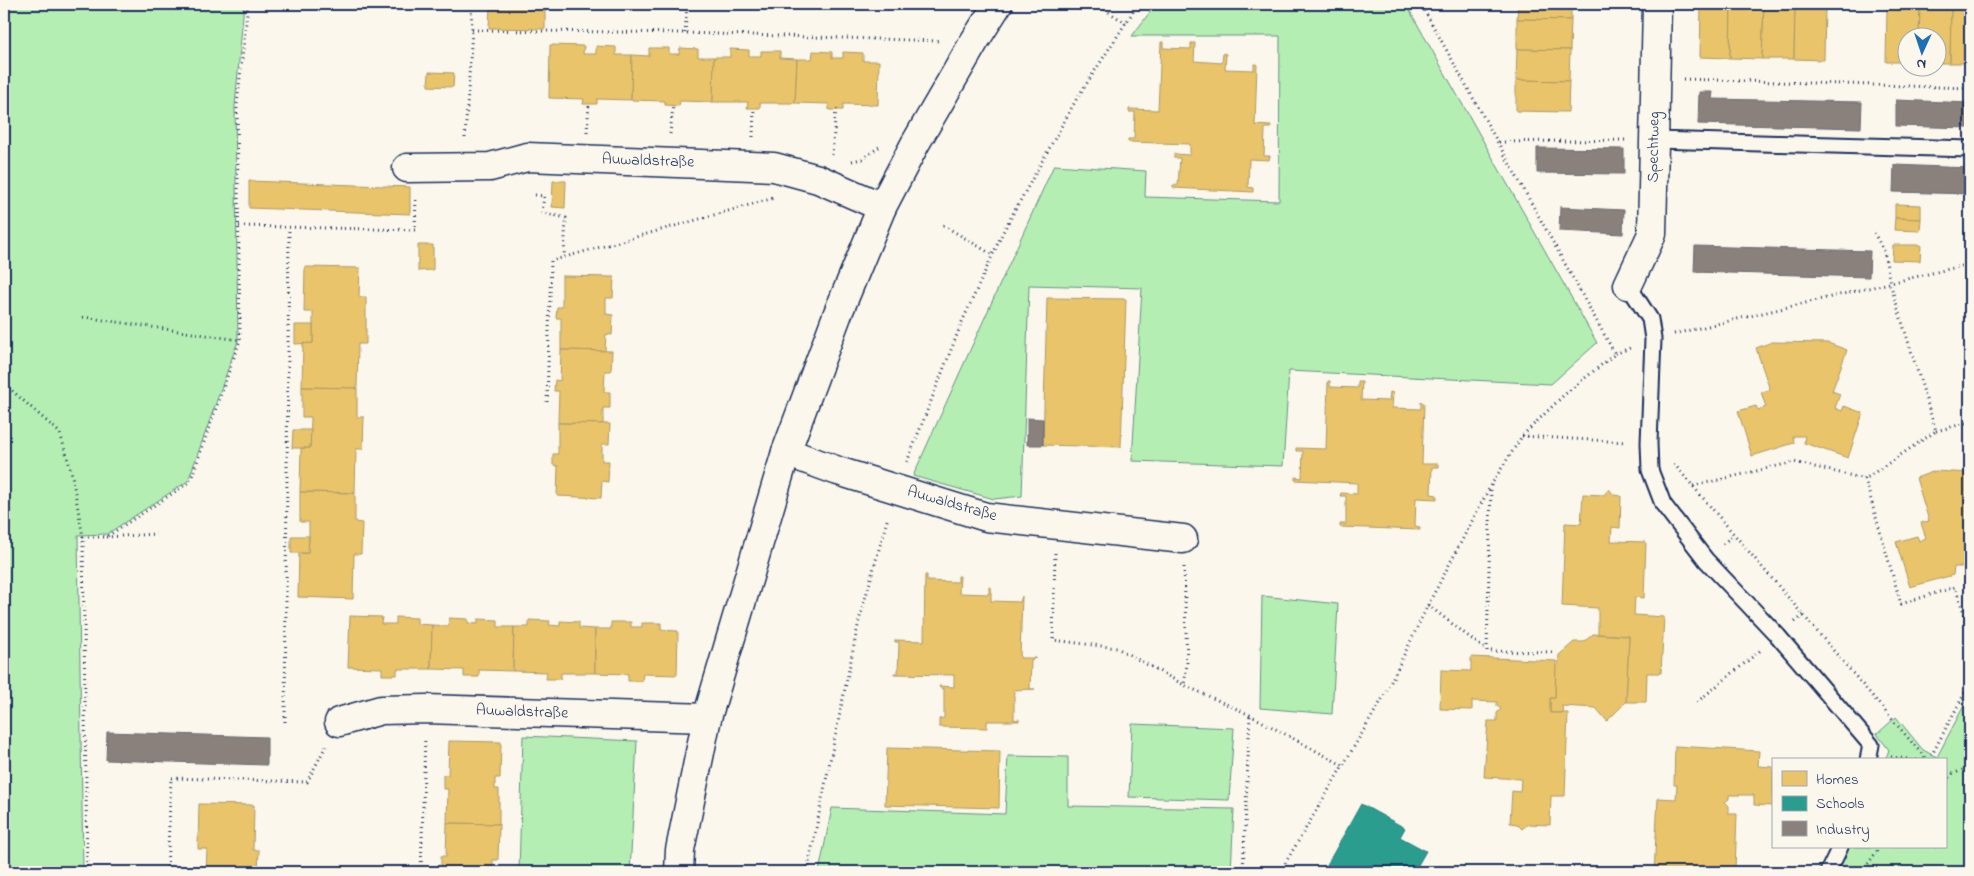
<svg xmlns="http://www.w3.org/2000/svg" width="1974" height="876" viewBox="0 0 1974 876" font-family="'Indie Flower',sans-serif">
<rect width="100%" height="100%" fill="#fbf7ec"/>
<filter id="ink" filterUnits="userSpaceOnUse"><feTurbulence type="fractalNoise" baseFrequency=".02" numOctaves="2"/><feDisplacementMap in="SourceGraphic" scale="10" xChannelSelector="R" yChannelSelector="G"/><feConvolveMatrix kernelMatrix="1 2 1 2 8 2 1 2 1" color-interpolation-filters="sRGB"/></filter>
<g filter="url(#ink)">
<!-- green -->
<g fill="#b5eeb2" stroke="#688e88">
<path d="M4 4H244L235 106 238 341 188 481 107 534 78 535 83 872H4Z"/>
<path d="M1156 4H1406L1597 343 1551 384 1289 371 1283 466 1132 461 1142 288 1029 285 1022 496 994 499 913 476 1054 165 1146 171 1145 197 1279 201 1280 36H1132Z"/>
<path d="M1262 596 1338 604 1332 714 1260 708Z"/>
<path d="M1970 694V872H1836L1849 847H1945V760H1885L1889 750 1877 734 1896 717 1923 750 1937 757Z"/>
<path d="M1132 724 1234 728 1229 800 1129 797Z"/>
<path d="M523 736 637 741 630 872H519Z"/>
<path d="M1008 756 1068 757V806L1234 809 1231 872H819L832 808 1005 814Z"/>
</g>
<!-- homes -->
<g fill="#e9c46a" stroke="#ab9766">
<path d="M490 4H545V29L489 28Z"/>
<path d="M1518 4H1571V20L1517 19Z"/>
<path d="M1701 4H1731L1730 58 1700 57Z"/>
<path d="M1731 4H1764L1762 59 1730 58Z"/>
<path d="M1764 4 1795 5 1794 59H1762Z"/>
<path d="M1795 5H1825L1824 60 1794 59Z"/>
<path d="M1887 8H1920L1919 38H1906V62H1886Z"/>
<path d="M1920 8 1951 9 1950 63H1936V38H1919Z"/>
<path d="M1951 9H1970V63H1950Z"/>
<path d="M1517 19 1571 20 1570 50 1517 49Z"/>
<path d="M1161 42H1163V48L1191 49V43H1195L1194 61 1222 63 1223 53 1226 54 1225 69 1254 70V64H1257L1255 125 1271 126V128H1265L1264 156H1270L1269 160 1249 159 1248 187 1253 188V192L1173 188V185H1178L1180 158H1174V154L1190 155V144L1128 142V139H1134L1135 112H1129V109L1158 110Z"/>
<path d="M550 45 584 46 583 54H596V46L616 47V55H632L631 100 597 99V104H583L584 99 549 98Z"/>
<path d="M649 48H669V54H679L680 48 698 49V57H714L713 102 680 101 679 106 665 105V101L631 100 632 55 649 56Z"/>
<path d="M730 49 749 50V56H761V51H780V58L797 59 795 103H760V108H747L748 102H713L714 57H730Z"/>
<path d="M1517 49 1570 50 1569 81 1516 80Z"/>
<path d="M813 51 832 52V58H843V52L863 53V61H879L878 105 843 104V110H829V104L795 103 797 59H812Z"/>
<path d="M429 72 454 73 453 87 428 86Z"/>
<path d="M1516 80 1569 81 1568 112 1516 111Z"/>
<path d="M249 181 410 187V214L249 208Z"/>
<path d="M553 181H566L565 208 552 207Z"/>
<path d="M1895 204 1921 205V219L1895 218Z"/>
<path d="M1895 218 1921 219 1920 231 1894 230Z"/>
<path d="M418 245H433V270L418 271Z"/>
<path d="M1893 245H1921L1920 261 1892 260Z"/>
<path d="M305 267 360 268 359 297H366V344H358L357 388 302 387 303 343H313V312H304Z"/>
<path d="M562 276 614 277 613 298H606V314L613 315 612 335 606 334 605 351 561 350V318H556L557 307H562Z"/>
<path d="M1047 298 1126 299 1121 447 1043 445Z"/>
<path d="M295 325H313V343L295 344Z"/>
<path d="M1772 342 1828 343 1847 350 1832 391 1840 394 1835 408 1842 411 1844 406 1863 413 1848 458 1804 443 1805 436H1793L1794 443 1752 456 1738 411 1756 406 1758 410 1766 407 1761 392 1770 390 1756 348Z"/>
<path d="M561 350 612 351 611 371H605L604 392H610V408H603V424L558 423 559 391H554L555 380 560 381Z"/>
<path d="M1328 381H1330V387L1358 388V382H1362L1361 400 1389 401 1390 392 1393 393 1392 408 1421 409V402L1424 403 1422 464H1438V467H1432L1431 494 1437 495V499L1416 498 1415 526 1420 527V530L1340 527V524H1346V496H1340L1341 493 1357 494V483L1295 480V477L1302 478 1303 451H1296V448L1326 449Z"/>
<path d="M302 387 357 388V417H364L363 449H356L355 493 300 492 301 448H310L311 417H302Z"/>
<path d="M558 423 610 424 609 444H602V461H609L608 482 602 481 601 498 557 496 558 466 553 465V454H558Z"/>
<path d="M293 430H311L310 448H292Z"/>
<path d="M1935 471 1970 473V577L1964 574 1966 567H1954L1953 575 1910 587 1896 542 1917 536 1919 541 1926 538 1921 523 1929 521 1916 478Z"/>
<path d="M1609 489 1614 495 1621 496 1620 528 1612 527 1611 541 1646 542 1644 598 1635 597 1634 615 1664 617 1661 673H1647L1646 702H1626L1629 636 1598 634V608L1562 606 1565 523 1581 524 1583 494 1604 495Z"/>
<path d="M300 492 355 493V522L362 523 361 554H354L353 599 298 597 299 553H308L309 536V522H300Z"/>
<path d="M291 536H309L308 553H291Z"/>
<path d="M925 575H927V581L958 582V576H960L959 593 989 594V587H991V601L1020 602 1022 596 1020 658H1036L1031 660 1030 689H1035L1014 690V720L1019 719V721H987V728L939 727V719L944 718V689L940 688 939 686 954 687V675L894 674V673H898L899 642H895V640L924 641Z"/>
<path d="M350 616 382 617 381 624H396V617L417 618V624L432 625 431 669H397V675H382V668L348 667Z"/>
<path d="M449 618 468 619V623L478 624V619L498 620V627H514L513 671 479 670V677H464V670L431 669 432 625 449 626Z"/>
<path d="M529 620 550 621 549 625 560 626V621L579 622V628L595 629V673H561V679H546L547 672 513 671 514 627H529Z"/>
<path d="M611 622H631V627H642V623H661V630L678 631 677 675 643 674 642 681H628V674L595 673V629H611Z"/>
<path d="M1593 634 1629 636 1626 702 1607 721 1596 708 1562 706 1563 713H1550V698H1555V667L1558 665 1559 655 1574 642H1584Z"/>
<path d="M1471 657 1556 661 1555 698H1550V713H1568L1565 796H1551L1550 825 1528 824 1522 829 1517 824 1510 823 1512 791 1520 792 1521 779 1484 777 1488 721H1497V713L1501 709 1497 706V702L1472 701V710L1440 709 1441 670 1471 671Z"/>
<path d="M449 741 501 742 500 778H495V789H499V824L447 823 448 789H443V775H448Z"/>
<path d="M1675 746 1759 751 1758 766 1773 767V806L1754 805V795H1729V799L1725 802 1729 806V814H1737L1735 870 1699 869V872H1654L1658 798 1676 799 1677 785H1674Z"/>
<path d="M887 748 1000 751 999 808 885 805Z"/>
<path d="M199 804 254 805 253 850H259L258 872H206L207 849H198Z"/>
<path d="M447 823 499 824 498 860H493V870L497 872 441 871V856H446Z"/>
</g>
<!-- schools -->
<path fill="#2a9d8f" stroke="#267c80" d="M1361 804 1405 828 1400 837 1426 851 1414 872H1323Z"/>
<!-- industry -->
<g fill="#8a817c" stroke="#696873">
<path d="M1699 92H1713L1712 99 1862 102 1861 128 1698 124Z"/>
<path d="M1896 100 1970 103V128L1896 126Z"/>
<path d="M1537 148 1624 149V174L1537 173Z"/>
<path d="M1894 165 1970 168V194L1893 192Z"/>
<path d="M1560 207 1624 210 1623 234 1559 231Z"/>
<path d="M1695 246 1870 251 1869 277 1694 272Z"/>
<path d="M1027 418 1043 419V445H1027Z"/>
<path d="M107 732 267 737V765L106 760Z"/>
</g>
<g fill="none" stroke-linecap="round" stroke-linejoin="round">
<defs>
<g id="service">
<path d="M1655 140 1970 149"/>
<path d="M1628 285 1650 319 1653 339 1649 443 1650 470 1663 504 1706 560 1778 636 1871 745 1868 760"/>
<path d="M1828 872 1840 847"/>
</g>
<g id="minor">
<path d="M407 168 490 167 527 157 774 167 818 179 882 207"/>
<path d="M1628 285 1652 234 1657 4"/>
<path d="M786 452 838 471 986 517 1183 539"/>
<path d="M339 722 381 710 426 709 707 718"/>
<path d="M679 872 680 850 707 718 786 452 838 313 882 207 915 144 974 42 998 4"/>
</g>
</defs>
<!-- service casing -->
<use href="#service" stroke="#1b2f5e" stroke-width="19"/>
<!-- minor casing -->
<use href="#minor" stroke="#1b2f5e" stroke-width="31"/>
<!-- path -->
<g stroke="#1b2f5e" stroke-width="3" stroke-dasharray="1 4" stroke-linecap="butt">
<path d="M1096 4 1126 23"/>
<path d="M472 30 685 33 941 41"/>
<path d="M685 33 687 4"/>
<path d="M1683 79 1970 88"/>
<path d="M587 132 589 104"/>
<path d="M670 134 673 106"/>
<path d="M753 137 754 108"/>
<path d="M465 138 472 30 471 4"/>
<path d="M1499 142 1626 140"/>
<path d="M832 155 836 109"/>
<path d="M852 161 862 159 879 147"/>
<path d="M535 195 544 196 542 213 566 218 564 257"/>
<path d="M943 225 993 255"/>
<path d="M239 226 415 230 416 197"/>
<path d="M83 317 240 340"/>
<path d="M1674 334 1970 264"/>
<path d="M1615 354 1630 348"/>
<path d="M4 385 8 387 60 433 71 470 83 537"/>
<path d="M547 402 551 261 774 198"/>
<path d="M1936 431 1970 422"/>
<path d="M1522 436 1626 442"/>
<path d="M907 462 962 322 1004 230 1076 100 1138 4"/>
<path d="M1674 464 1927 760"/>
<path d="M1865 479 1901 604 1955 587 1970 630"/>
<path d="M1491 485 1487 651 1555 652"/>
<path d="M1693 486 1794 462 1865 479 1936 431 1890 283 1884 251 1874 233"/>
<path d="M106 537 156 534"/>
<path d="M1723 544 1734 534"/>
<path d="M1055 553 1053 640 1117 648 1184 685"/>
<path d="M1184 567 1187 664 1184 685 1250 715 1344 766"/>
<path d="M1428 605 1486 650"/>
<path d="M1795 622 1804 615"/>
<path d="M1697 702 1761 650"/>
<path d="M285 722 289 227"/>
<path d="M1891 757 1917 760"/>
<path d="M1929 760 1970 683"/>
<path d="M1945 781 1953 774 1970 767"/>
<path d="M87 872 83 537H106L190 482 240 340 237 105 248 4"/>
<path d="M167 872 171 778 307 782 326 746"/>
<path d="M421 872 425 737"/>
<path d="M807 872 859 621 888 517"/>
<path d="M1243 872 1250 715"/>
<path d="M1280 872 1384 696 1428 605 1491 485 1522 436 1565 394 1615 354 1421 4"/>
<path d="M1862 872 1880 847"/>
</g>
<!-- service -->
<use href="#service" stroke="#fbf7ec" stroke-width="15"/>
<!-- minor -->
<use href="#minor" stroke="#fbf7ec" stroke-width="28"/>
</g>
</g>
<g text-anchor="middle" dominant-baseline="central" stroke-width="5" stroke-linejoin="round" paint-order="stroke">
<!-- street labels -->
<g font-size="16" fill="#1b2f5e" stroke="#fbf7ec">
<text transform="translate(1654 147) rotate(-89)">Spechtweg</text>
<text transform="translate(648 161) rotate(2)">Auwaldstraße</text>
<text transform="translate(952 504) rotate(16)">Auwaldstraße</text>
<text transform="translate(522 712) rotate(2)">Auwaldstraße</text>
</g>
</g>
<!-- margin -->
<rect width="1974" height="876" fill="none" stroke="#fbf7ec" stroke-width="20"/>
<rect x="10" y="10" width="1954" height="856" fill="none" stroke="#1b2f5e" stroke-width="2" filter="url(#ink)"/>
<!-- legend -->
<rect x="1772" y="758" width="175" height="90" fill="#fbf7ec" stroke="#a1a7b3"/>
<rect x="1782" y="771" width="25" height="15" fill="#e9c46a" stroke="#a1a7b3"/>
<text x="1816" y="784" font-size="15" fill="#1b2f5e">Homes</text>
<rect x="1782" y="796" width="25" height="15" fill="#2a9d8f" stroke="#a1a7b3"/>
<text x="1816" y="808" font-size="15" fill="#1b2f5e">Schools</text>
<rect x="1782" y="821" width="25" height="15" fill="#8a817c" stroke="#a1a7b3"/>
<text x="1816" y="834" font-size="15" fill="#1b2f5e">Industry</text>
<!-- north arrow -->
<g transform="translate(1922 52) rotate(183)"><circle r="24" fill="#fbf7ec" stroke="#a1a7b3"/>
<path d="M0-4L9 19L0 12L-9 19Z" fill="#1f6fb2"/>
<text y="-8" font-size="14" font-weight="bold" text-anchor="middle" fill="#1b2f5e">N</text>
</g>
</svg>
